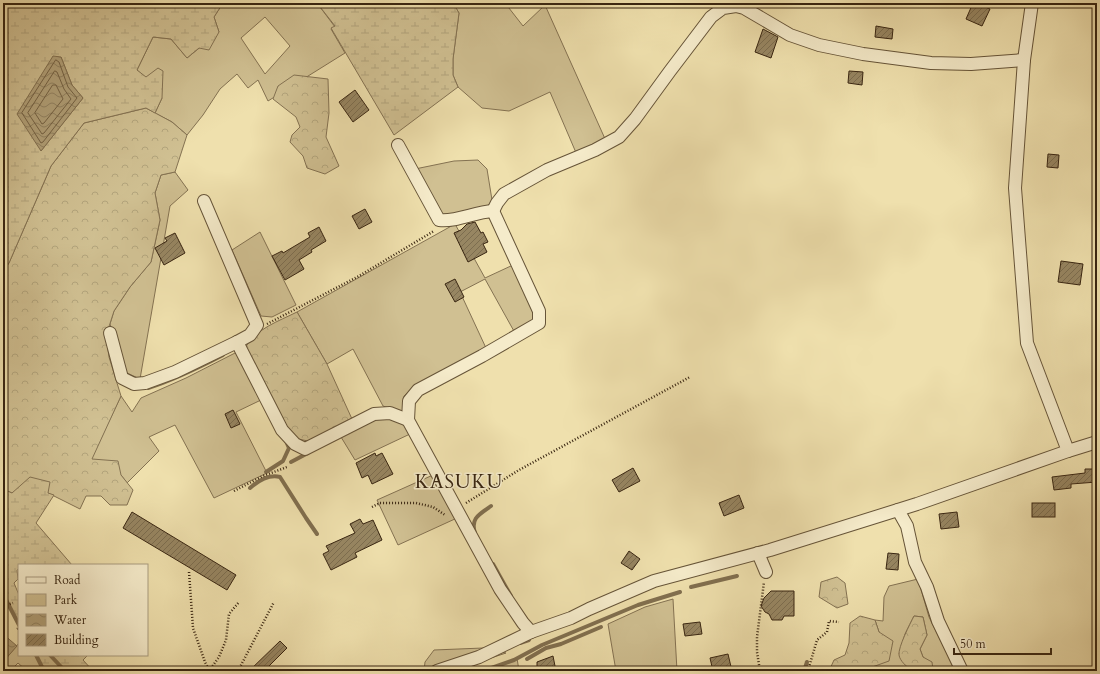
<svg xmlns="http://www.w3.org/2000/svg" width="1100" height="674" viewBox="0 0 1100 674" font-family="Cardo,serif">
<defs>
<pattern id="forest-crowns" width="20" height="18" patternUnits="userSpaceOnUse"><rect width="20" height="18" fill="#d0c092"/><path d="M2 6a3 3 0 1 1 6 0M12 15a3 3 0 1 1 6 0" fill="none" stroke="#b3a57d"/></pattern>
<pattern id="wetland-marsh" width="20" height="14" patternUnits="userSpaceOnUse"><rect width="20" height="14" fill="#d0c092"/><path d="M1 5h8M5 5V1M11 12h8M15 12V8" fill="none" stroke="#b3a57d"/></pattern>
<pattern id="water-waves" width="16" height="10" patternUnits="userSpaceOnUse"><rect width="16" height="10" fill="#b1a078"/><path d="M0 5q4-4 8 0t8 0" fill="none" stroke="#918261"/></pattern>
<pattern id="building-hatch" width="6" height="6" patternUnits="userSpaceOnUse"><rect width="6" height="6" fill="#978662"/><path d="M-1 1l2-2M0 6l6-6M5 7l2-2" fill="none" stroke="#7c6d4f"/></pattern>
</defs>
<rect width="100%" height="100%" fill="#efe0ad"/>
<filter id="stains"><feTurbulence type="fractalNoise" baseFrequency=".005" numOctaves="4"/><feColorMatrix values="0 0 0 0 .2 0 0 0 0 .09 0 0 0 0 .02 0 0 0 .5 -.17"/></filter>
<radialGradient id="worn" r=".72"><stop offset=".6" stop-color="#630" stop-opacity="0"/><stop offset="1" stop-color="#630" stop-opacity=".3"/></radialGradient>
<!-- green -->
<g fill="#d0c092" stroke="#847252" fill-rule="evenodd">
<path d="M223 3H264L266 4 317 3 335 27 331 29 345 53 268 101 258 80 248 88 237 74 220 89 203 115 187 135 172 122 155 113 162 98 146 78 137 70 153 37 171 39 187 58 219 32 214 17ZM265 17 290 46 265 74 241 38Z"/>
<path d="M453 3H505L523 26 545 5 606 141 577 155 550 92 509 111 482 108 458 87 453 75V59L459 13Z"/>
<path d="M478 160 487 169 492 200 487 208 441 216 415 169 454 161Z"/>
<path d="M175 172 188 190 170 206 140 379 125 372 110 324 114 311 130 287 151 262 160 220 155 193 161 175Z"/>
<path d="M455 224 485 278 513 265 536 309 533 323 515 333 485 279 460 292 486 348 415 385 404 396V413L383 406 353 349 327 364 297 312Z"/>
<path d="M260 232 296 305 272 317 261 316 232 250Z"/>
<path d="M237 352 261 400 236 412 267 473 214 498 175 425 149 437 159 451 127 483 121 475 91 459 121 396 132 412 141 398 186 378Z"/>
<path d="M392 417 404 423 410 434 355 460 341 437 376 418Z"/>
<path d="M433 475 457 518 398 545 377 500Z"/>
<path d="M918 579 929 617 956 671H932L933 669 923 657 920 649 927 635 923 617 914 616 905 634 899 654 927 671H861L869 667 879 632 875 620 883 621 884 597 889 586Z"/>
<path d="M673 599 677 671H616L608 624 645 607Z"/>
<path d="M19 643V655H36L44 671H27L18 663 10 671H3V662Z"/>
<path d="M483 648 506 653 452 671H424L425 662 434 650Z"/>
<path d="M517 658 519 671H484L514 660Z"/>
</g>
<!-- forest -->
<g fill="url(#forest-crowns)" stroke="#847252">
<path d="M294 75 328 79 329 113 326 137 339 166 325 174 307 168 303 156 290 142 292 135 300 127 296 117 273 99 278 86Z"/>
<path d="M146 108 172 122 187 135 175 172 161 175 155 193 160 220 151 262 130 287 114 311 106 336 109 357 121 396 92 459 118 461 121 475 133 490 127 505H110L101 496H86L80 509 48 493H12L3 489V271L9 263 51 166 84 123Z"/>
<path d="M297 312 327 364 352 419 308 441 298 439 285 424 245 348C255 329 279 321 297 312Z"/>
<path d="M837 577 845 583 848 604 837 608 819 597 821 582Z"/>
<path d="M860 616 875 620 879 632 893 641 889 661 861 671H829L834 660 845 655 849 643 850 623Z"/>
<path d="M914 616 923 617 927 635 920 649 923 657 932 662 933 670 932 671H927L922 667 911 670C906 666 900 661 899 655 898 647 910 624 914 616Z"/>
</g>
<!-- wetland -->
<g fill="url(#wetland-marsh)" stroke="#847252" fill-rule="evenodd">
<path d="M3 3H223L214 17 219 32 209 50 199 48 187 58 171 39 153 37 137 70 146 77 158 68 163 71 162 98 155 113 146 108 84 123 51 166 9 263 3 271ZM61 57 72 85 83 98 41 151Z"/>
<path d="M317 3H453L459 13 453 59V75L458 87 394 135 331 28 335 26Z"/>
<path d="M30 477 50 482 48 493 54 495 36 523 72 565H19V569L17 570 18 579 14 583 19 595V625L3 594V489L12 493Z"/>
<path d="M36 655H88L83 660 93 671H44Z"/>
</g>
<!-- water -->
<g fill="url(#water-waves)" stroke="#816f4f">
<path d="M53 56 61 57 72 85 83 98 41 151 17 114Z"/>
<path d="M3 634 17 646 3 662Z"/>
</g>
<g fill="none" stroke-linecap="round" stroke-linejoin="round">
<!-- shore -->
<g stroke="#746244" stroke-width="1">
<path d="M56 60 59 62 68 87 77 98 43 142 41 143 22 113Z"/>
<path d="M55 71 57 72 64 89 71 99 44 133 42 134 28 113Z"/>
<path d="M53 85H56L63 99 44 123 42 124 35 113Z"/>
</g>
<!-- stream -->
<g stroke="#816f4f" stroke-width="4">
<path d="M148 388C174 380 198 368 223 355"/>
<path d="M291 462 308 453"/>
<path d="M266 472 283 461 289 448 286 441"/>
<path d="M250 488C258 481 269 474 280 477L306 518 317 534"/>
<path d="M475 533C470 518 480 514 491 506"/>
<path d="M493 564 511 596"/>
<path d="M691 587 737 576"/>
<path d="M3 594 19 625"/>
<path d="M520 643 529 640"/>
<path d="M36 655 44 671"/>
<path d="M50 655 65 671"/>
<path d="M527 659 546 648 561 644 601 627"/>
<path d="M483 671 514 660 542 645 638 605 680 592"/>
<path d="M804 671 807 662"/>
</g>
</g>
<!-- building -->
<g fill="url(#building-hatch)" stroke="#382511">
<path d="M973 3H977L990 9 982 26 966 19Z"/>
<path d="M876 26 893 29 892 39 875 37Z"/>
<path d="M763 29 778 37 771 58 755 52Z"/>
<path d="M849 71 863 72 862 85 848 83Z"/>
<path d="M355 90 369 110 353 122 339 102Z"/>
<path d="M1048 154 1059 155 1058 168 1047 167Z"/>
<path d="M365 209 372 222 359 229 352 216Z"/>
<path d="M475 222 481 233 483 232 488 242 483 244 487 252 468 262 454 233 461 230 467 224Z"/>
<path d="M319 227 326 241 311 250 312 252 299 260 304 269 285 280 272 256 282 251 283 253 310 237 308 233Z"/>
<path d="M175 233 185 253 164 265 155 248 167 241 165 238Z"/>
<path d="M1061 261 1083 264 1080 285 1058 282Z"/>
<path d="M455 279 464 297 455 302 445 284Z"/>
<path d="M233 410 240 424 231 428 225 414Z"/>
<path d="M375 453 376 456 382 453 393 474 372 484 368 475 362 478 356 463Z"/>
<path d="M633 468 640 481 619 492 612 480Z"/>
<path d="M1085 469H1097V482L1071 484V488L1054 490 1052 477 1085 473Z"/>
<path d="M739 495 744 508 724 516 719 503Z"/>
<rect x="1032" y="503" width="23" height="14"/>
<path d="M132 512 236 575 227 590 123 528Z"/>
<path d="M957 512 959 527 941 529 939 514Z"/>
<path d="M360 519 363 524 373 520 382 540 355 553 357 557 331 570 323 554 329 551 326 546 355 533 350 524Z"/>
<path d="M629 551 640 559 632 570 621 563Z"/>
<path d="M888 553 899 554 898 570 886 569Z"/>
<path d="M771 591H794V616H784L782 620H772L769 614 765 612 761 606 764 598Z"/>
<path d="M700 622 702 634 685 636 683 624Z"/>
<path d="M280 641 287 648 264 671H249Z"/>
<path d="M728 654 732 671H713L710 658Z"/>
<path d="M553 656 556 671H537V662Z"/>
</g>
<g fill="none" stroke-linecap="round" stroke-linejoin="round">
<defs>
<g id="minor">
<path d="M1032 3 1024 60 1015 188 1027 343 1068 451"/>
<path d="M398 145 439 220C457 222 474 212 493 211L539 311V323L482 356 418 390 409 401 408 420 500 589 523 623 531 632"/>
<path d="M204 201 257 325 250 335 237 342 282 430 295 444 305 449 374 414 390 413 408 420"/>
<path d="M493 211 497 203 504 194 547 170 595 150 619 137 635 119 670 71 711 17 723 8 736 6 744 8 790 35 819 45 863 54 931 63 971 64 1024 60"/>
<path d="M110 333 122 378 134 384 145 383 175 372 237 342"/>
<path d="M898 510 907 526 915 562 927 587 938 621 962 671"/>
<path d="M758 553 766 572"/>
<path d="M437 671 479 657 531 632 571 618 589 609 654 581 770 550 917 504 1068 451 1097 442"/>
</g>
</defs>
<!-- minor casing -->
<use href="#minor" stroke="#665438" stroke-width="14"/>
<!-- path -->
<g stroke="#382511" stroke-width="2.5" stroke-dasharray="1 2" stroke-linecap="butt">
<path d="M267 324 359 276 434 231"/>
<path d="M234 491 263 476 287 467"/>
<path d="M466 503 519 470 690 377"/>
<path d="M372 507 380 503H416L433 507 445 515"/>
<path d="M189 572 193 628 205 662 209 670"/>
<path d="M4 606 13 603"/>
<path d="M17 629 19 628"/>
<path d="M41 671 49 667"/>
<path d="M209 671 219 657 226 640 229 614 239 602"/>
<path d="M238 671 274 602"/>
<path d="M760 671 757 652V637L764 582"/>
<path d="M809 671V667L817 640 827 632 829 621 839 622"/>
</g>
<!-- minor -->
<use href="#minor" stroke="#f5ebca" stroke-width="12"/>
</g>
<g text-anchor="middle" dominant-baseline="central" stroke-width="3" stroke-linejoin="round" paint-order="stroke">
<!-- quarter labels -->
<g font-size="19" letter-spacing="1" fill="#382511" stroke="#f5ebca">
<text x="459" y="482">KASUKU</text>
</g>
</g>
<!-- margin -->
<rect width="1100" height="674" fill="none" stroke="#efe0ad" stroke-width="16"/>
<rect x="4" y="4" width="1092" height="666" fill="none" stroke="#382511" stroke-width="2"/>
<rect x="8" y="8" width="1084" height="658" fill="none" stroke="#382511"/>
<!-- legend -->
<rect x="18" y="564" width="130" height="92" fill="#f5ebca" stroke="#a99c80"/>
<rect x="26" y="577" width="20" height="6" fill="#f5ebca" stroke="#a99c80"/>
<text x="54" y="584" font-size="12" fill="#382511">Road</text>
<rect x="26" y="594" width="20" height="12" fill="#d0c092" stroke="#a99c80"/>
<text x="54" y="604" font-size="12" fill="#382511">Park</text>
<rect x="26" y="614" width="20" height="12" fill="url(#water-waves)" stroke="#a99c80"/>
<text x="54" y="624" font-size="12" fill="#382511">Water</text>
<rect x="26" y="634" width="20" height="12" fill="url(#building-hatch)" stroke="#a99c80"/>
<text x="54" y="644" font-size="12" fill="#382511">Building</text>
<!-- scale -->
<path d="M954 648v6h97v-6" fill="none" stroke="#382511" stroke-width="2"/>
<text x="960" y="648" font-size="12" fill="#382511" stroke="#f5ebca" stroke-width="3" paint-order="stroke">50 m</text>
<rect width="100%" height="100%" filter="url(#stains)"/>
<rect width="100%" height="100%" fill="url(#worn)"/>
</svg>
